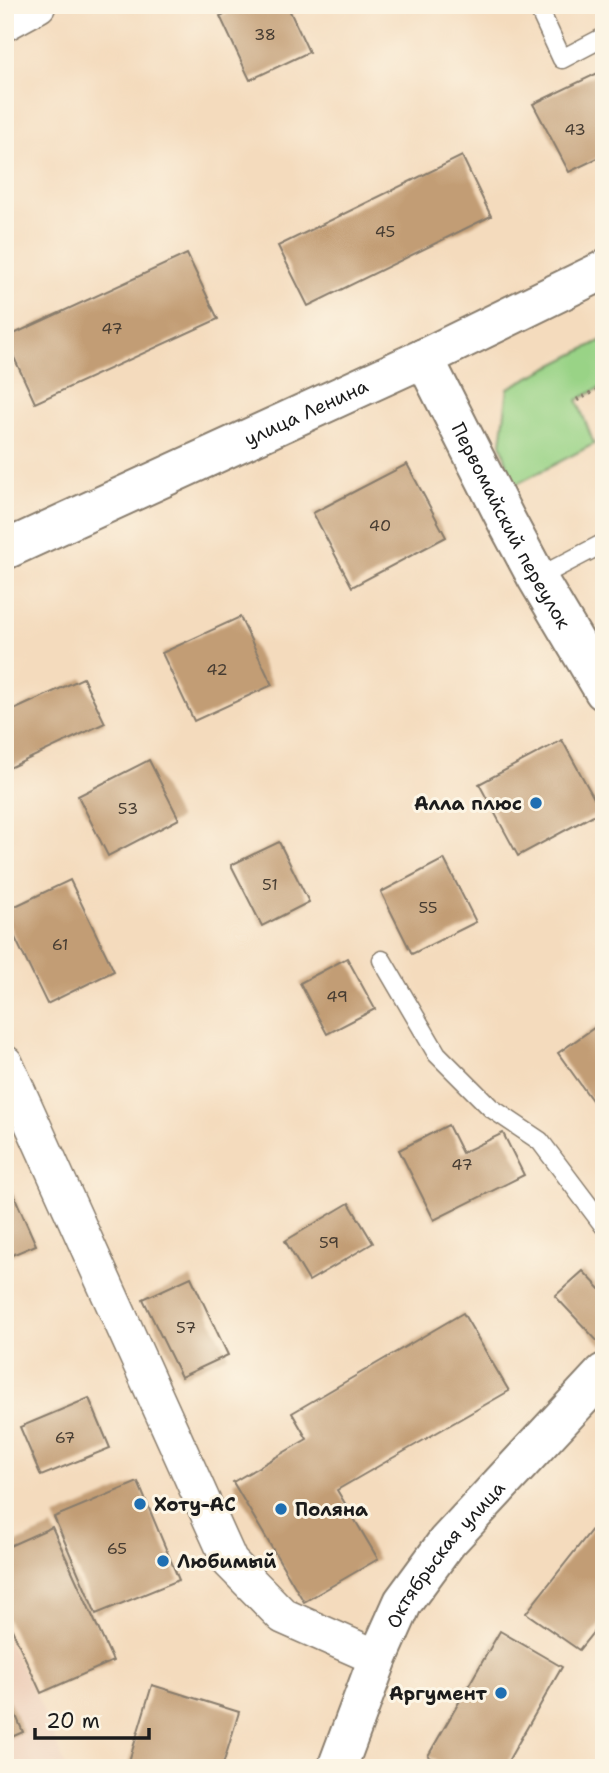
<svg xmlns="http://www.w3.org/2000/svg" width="609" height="1773" viewBox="0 0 609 1773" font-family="'Shantell Sans',sans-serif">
<rect width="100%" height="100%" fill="#fcf5e5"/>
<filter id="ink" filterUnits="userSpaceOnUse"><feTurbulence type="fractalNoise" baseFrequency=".0143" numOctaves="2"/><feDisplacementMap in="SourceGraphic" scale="14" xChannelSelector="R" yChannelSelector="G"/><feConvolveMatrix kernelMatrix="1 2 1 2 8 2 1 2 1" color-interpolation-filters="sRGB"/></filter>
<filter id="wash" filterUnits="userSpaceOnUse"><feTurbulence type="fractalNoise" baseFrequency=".00686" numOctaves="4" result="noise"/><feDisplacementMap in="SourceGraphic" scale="28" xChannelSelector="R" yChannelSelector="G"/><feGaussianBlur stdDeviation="1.57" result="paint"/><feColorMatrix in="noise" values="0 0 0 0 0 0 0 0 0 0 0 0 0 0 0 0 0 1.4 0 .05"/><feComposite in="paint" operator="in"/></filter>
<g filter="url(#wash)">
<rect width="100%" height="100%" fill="#f4dbbd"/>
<!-- built -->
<path fill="#eed0bb" d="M5 1635 39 1701 66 1768H5Z"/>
<!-- green -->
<path fill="#99d386" stroke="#5a7851" stroke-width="2" d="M604 339V386L577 400 594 444 513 486 501 443 508 388Z"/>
<g id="blocks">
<!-- building -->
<g fill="#c29d74">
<path d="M244 5H287L309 52 250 80 220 16Z"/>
<path d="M604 70V155L569 172 533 104Z"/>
<path d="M462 156 491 216 308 306 278 246Z"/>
<path d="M187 254 218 319 35 403 5 338Z"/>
<path d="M407 464 446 537 352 587 313 513Z"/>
<path d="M240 617 272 685 194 721 162 653Z"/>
<path d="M83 678 105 723 5 770V714Z"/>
<path d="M562 740 601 811 518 856 479 784Z"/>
<path d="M149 760 179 819 108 856 78 796Z"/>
<path d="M279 842 309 902 262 926 231 865Z"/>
<path d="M444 859 476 922 412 954 381 892Z"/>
<path d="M70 880 114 971 47 1004 5 917V911Z"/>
<path d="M347 958 375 1009 327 1034 300 983Z"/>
<path d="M604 1021V1117L558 1053Z"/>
<path d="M448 1125 462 1153 503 1133 524 1175 434 1220 399 1150Z"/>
<path d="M5 1175 36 1245 5 1258Z"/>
<path d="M349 1203 373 1243 309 1281 285 1241Z"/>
<path d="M583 1271 604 1293V1343L601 1345 555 1296Z"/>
<path d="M191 1277 228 1355 181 1377 143 1299Z"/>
<path d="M463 1313 509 1391 337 1490 378 1559 304 1602 233 1482 307 1439 292 1413Z"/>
<path d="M89 1398 110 1448 41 1476 20 1427Z"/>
<path d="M138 1482 179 1580 96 1614 54 1517Z"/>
<path d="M604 1514V1619L579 1650 526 1613Z"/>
<path d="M52 1527 113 1661 41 1693 5 1614V1548Z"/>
<path d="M500 1631 562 1667 504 1768H448L428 1756Z"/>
<path d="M152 1685 239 1712 222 1768H127Z"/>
<path d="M5 1690 23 1732 5 1740Z"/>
</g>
</g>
</g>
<g filter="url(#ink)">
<use href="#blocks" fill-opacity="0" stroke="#887c6c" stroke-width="2"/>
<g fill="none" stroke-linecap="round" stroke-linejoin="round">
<defs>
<g id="service">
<path d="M538 7 562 59 604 37"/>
<path d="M537 578 604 543"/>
<path d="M382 960 437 1054 491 1108 540 1141 604 1226"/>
</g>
<g id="minor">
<path d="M5 23 38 5"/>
<path d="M5 1063 230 1562 283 1616 378 1658"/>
</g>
<g id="secondary">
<path id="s1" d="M424 358 506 520 537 578 604 691"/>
<path id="s2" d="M5 550 424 358 604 270"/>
<path id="s3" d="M337 1768 378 1658 403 1602 447 1542 604 1373"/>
</g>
</defs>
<!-- service casing -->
<use href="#service" stroke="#887c6c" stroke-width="21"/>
<!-- minor casing -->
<use href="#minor" stroke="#887c6c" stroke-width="38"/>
<!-- secondary casing -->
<use href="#secondary" stroke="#887c6c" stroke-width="42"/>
<!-- path -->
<path stroke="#887c6c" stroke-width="4.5" stroke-dasharray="2 5" stroke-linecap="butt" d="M577 400 604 386"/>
<!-- service -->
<use href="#service" stroke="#fff" stroke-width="18"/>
<!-- minor -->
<use href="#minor" stroke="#fff" stroke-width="35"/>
<!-- secondary -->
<use href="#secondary" stroke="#fff" stroke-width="38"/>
</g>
</g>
<!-- markers -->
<g fill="#1f6fb2" stroke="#fcf5e5" stroke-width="2.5">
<circle cx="536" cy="803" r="7"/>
<circle cx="140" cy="1504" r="7"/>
<circle cx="281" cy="1509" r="7"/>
<circle cx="163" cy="1561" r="7"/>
<circle cx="501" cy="1693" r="7"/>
</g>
<g text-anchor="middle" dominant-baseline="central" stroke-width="6" stroke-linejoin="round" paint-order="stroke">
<!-- number labels -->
<g font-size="16" fill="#463c32">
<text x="265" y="34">38</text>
<text x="575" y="129">43</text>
<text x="385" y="231">45</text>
<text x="112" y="328">47</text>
<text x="380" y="525">40</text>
<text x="217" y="669">42</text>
<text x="128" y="808">53</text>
<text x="270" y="884">51</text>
<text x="428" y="907">55</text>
<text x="60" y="944">61</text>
<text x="337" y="996">49</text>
<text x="462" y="1164">47</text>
<text x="329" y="1242">59</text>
<text x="186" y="1327">57</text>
<text x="65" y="1437">67</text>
<text x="117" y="1548">65</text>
</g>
<!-- street labels -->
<g font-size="19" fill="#1c1c1c" stroke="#fcf5e5">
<text stroke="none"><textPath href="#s2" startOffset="331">улица Ленина</textPath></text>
<text stroke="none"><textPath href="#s1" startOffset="189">Первомайский переулок</textPath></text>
<text stroke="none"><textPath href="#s3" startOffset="242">Октябрьская улица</textPath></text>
</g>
<!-- poi labels -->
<g font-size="19" font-weight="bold" fill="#1c1c1c" stroke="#fcf5e5" text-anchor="start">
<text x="522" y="803" text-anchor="end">Алла плюс</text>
<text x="154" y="1504">Хоту-АС</text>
<text x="295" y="1509">Поляна</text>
<text x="177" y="1561">Любимый</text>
<text x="487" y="1693" text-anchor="end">Аргумент</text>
</g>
</g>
<!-- margin -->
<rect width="609" height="1773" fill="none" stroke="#fcf5e5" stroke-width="28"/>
<!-- scale -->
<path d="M35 1728v10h114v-10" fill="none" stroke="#1c1c1c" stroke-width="3.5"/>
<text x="46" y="1728" font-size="21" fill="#1c1c1c" stroke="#fcf5e5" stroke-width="5" paint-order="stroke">20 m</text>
</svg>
